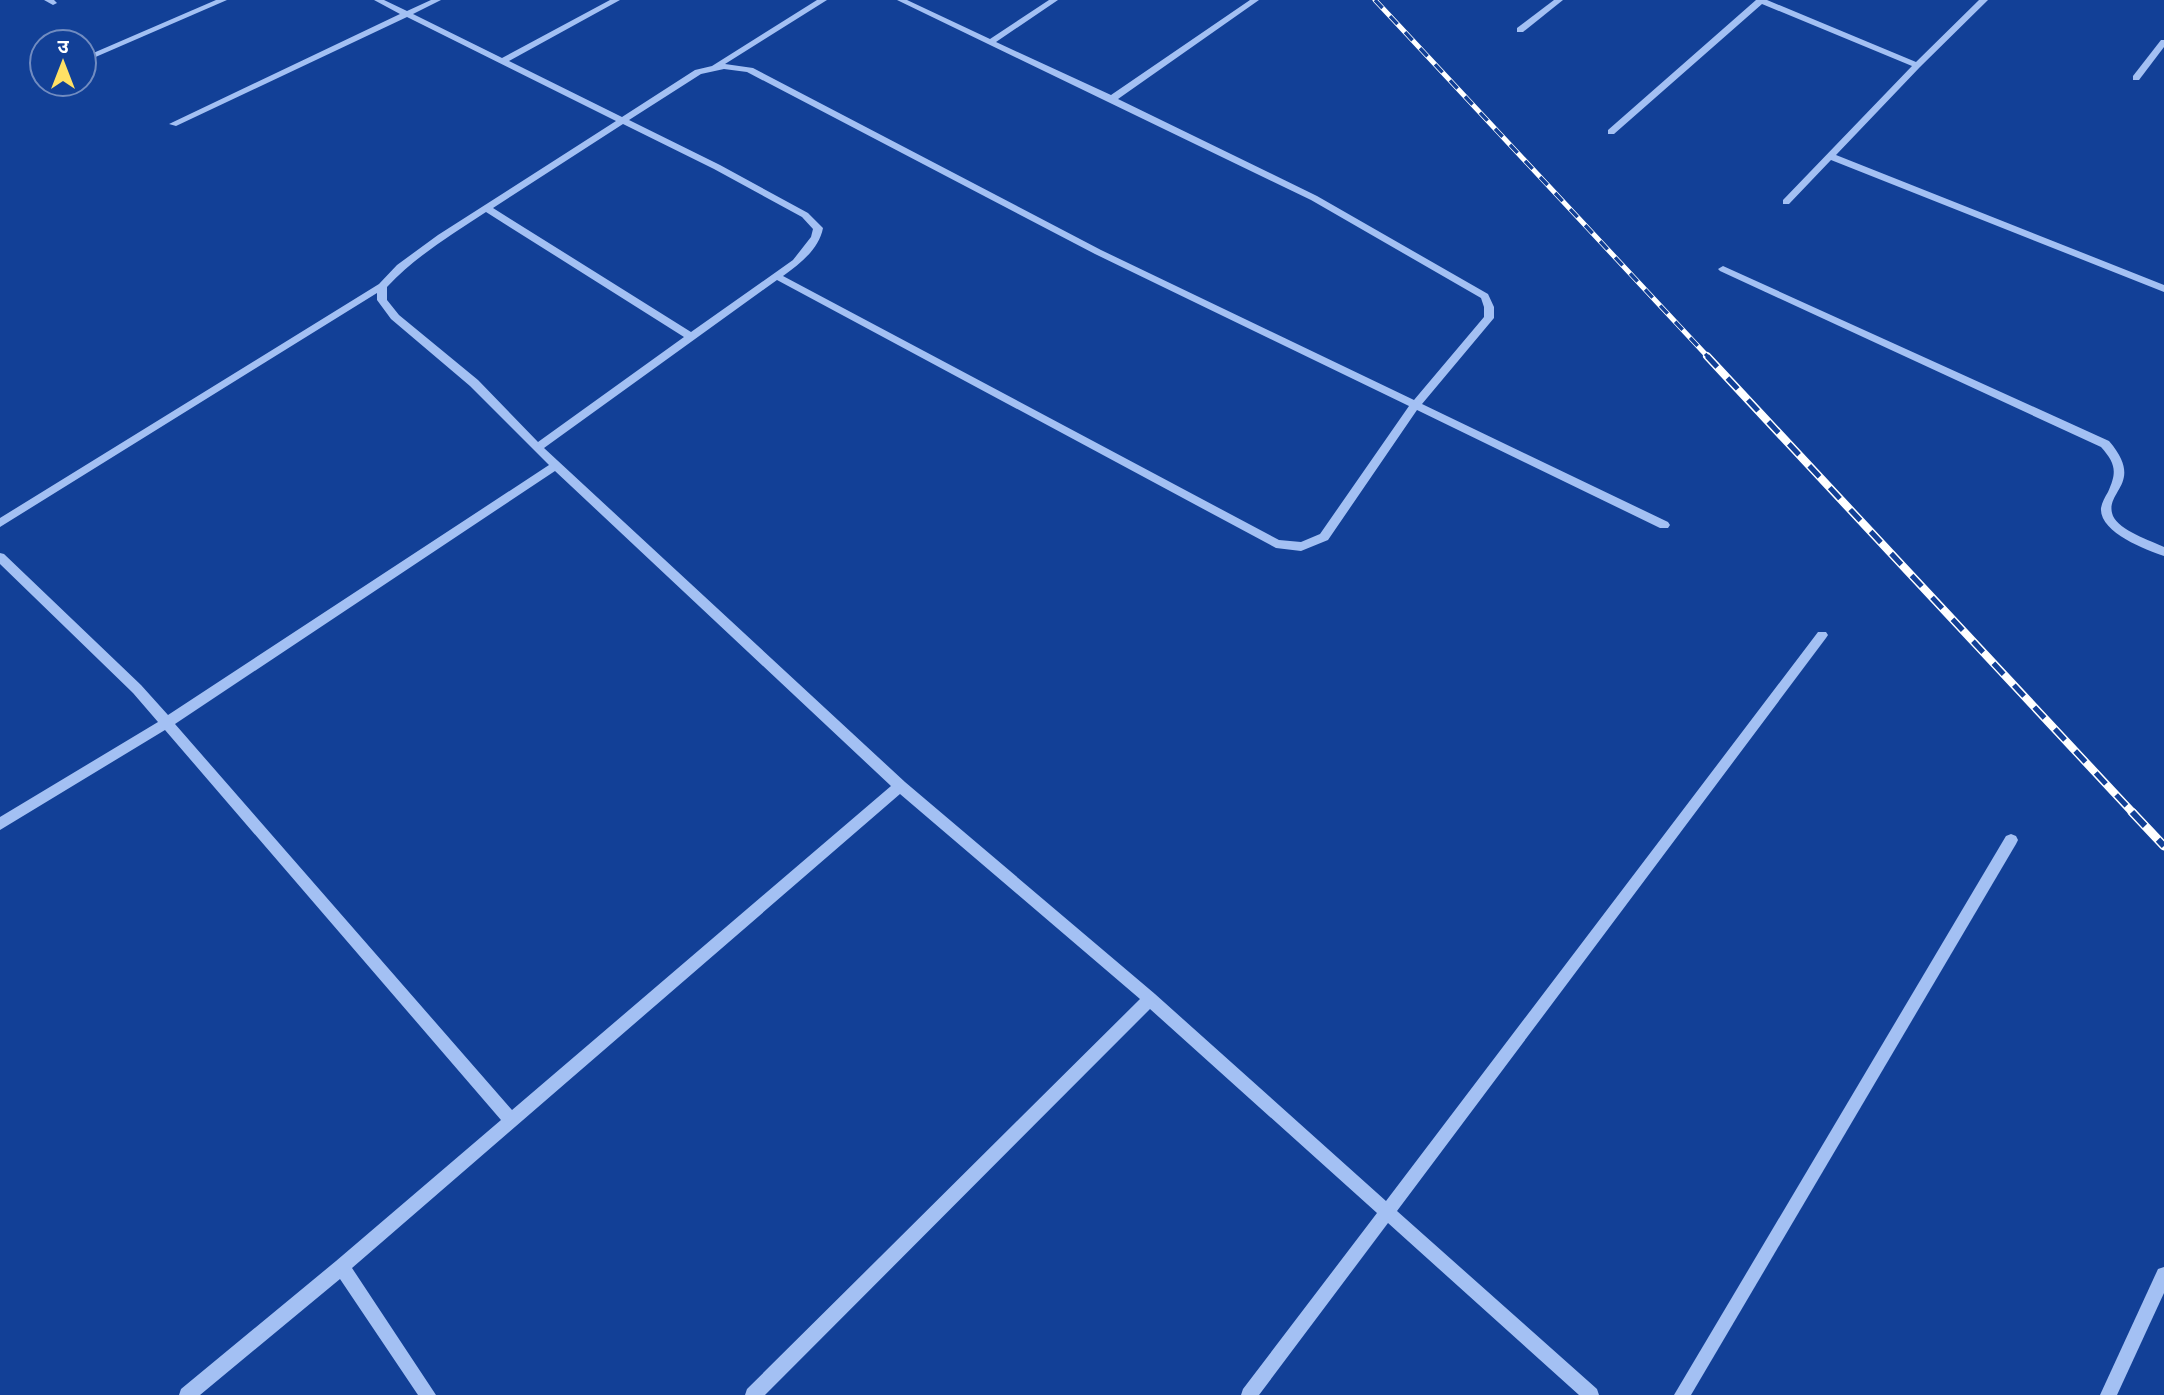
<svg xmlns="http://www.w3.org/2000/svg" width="2164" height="1395" viewBox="0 0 2164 1395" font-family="'Public Sans','Noto Sans Devanagari',sans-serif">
<rect width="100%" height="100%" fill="#124097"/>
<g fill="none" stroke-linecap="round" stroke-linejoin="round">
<!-- minor -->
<g fill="#a3c0f3" fill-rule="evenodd">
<path d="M44 0H54L57 3 53 5Z"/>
<path d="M216 0H227L84 62V57Z"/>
<path d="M374 0H384L407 11 431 0H441L413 14 502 58 610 0H620L509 61 622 117 695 70 712 66 817 0H827L725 64 753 68 1101 250 1414 400 1484 317V307L1481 298 1311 200 897 0H907L990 39 1049 0H1058L996 42 1111 95 1250 0H1259L1118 99 1317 196 1488 294 1494 307V318L1422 404 1668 522 1670 525 1668 528H1660L1417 410 1328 540 1301 551 1276 548 777 280 544 448 905 782 1155 994 1386 1201 1818 632H1826L1828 635 1826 638 1397 1211 1597 1389 1599 1395H1579L1388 1223 1259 1395H1241L1243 1389 1377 1213 1150 1009 765 1395H745L747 1389 1140 999 900 794 352 1268 436 1395H418L340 1279 200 1395H179L181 1389 336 1261 501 1120 165 730 0 830V817L158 722 133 693 0 564V553L4 554 141 685 168 715 549 465 470 386 391 319 377 300V293L0 527V518L379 284 397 265 438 235 616 121 407 17 176 126 169 124 400 14ZM724 69 747 72 1095 254 1409 406 1320 534 1301 542 1279 540 783 276C800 264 819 249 823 228L808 213 720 165 629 120 701 74ZM623 124 714 169 802 217 813 229 811 237 793 260 691 332 493 208ZM486 212 684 337 538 442 478 380 399 315 387 300V287C416 256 451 235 486 212ZM555 471 891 786 512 1110 175 724Z"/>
<path d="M1554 0H1563L1523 32H1517V28Z"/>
<path d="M1756 0H1767L1916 62 1979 0H1988L1920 67 1836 155 2164 285V292L1831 160 1789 204H1783V200L1912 66 1762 4 1614 134H1608V130Z"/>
<path d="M2161 40H2164V47L2139 80H2133V76Z"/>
<path d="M1723 266 2109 441C2146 484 2103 491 2113 516 2119 530 2151 541 2164 547V556C2146 550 2099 532 2101 508 2102 502 2105 497 2108 492 2117 472 2116 464 2101 447L1720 271 1718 269Z"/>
<path d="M2011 834 2016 836 2018 840 2016 844 1691 1395H1674L2006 836Z"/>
<path d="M2164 1267V1293L2117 1395H2100L2158 1269Z"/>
</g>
<defs>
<path id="rail-far2" d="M1375 0 1709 358"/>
<path id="rail-far1" d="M1707 356 2134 814"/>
<path id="rail" d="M2132 812 2164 846"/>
</defs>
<!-- rail-far2 casing -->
<use href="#rail-far2" stroke="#fff" stroke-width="5"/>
<!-- rail-far1 casing -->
<use href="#rail-far1" stroke="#fff" stroke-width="8"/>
<!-- rail casing -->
<use href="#rail" stroke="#fff" stroke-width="9"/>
<!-- rail-far2 -->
<use href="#rail-far2" stroke="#124097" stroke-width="3.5" stroke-dasharray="11" stroke-linecap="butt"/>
<!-- rail-far1 -->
<use href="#rail-far1" stroke="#124097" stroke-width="5" stroke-dasharray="15" stroke-linecap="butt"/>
<!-- rail -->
<use href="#rail" stroke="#124097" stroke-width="6" stroke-dasharray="19" stroke-linecap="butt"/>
</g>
<!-- north arrow -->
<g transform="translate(63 63)"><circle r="33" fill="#124097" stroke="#718cc1" stroke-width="2"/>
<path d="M0-5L12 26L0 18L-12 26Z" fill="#ffe165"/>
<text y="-10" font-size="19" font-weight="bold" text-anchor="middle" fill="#ffffff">उ</text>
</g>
</svg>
